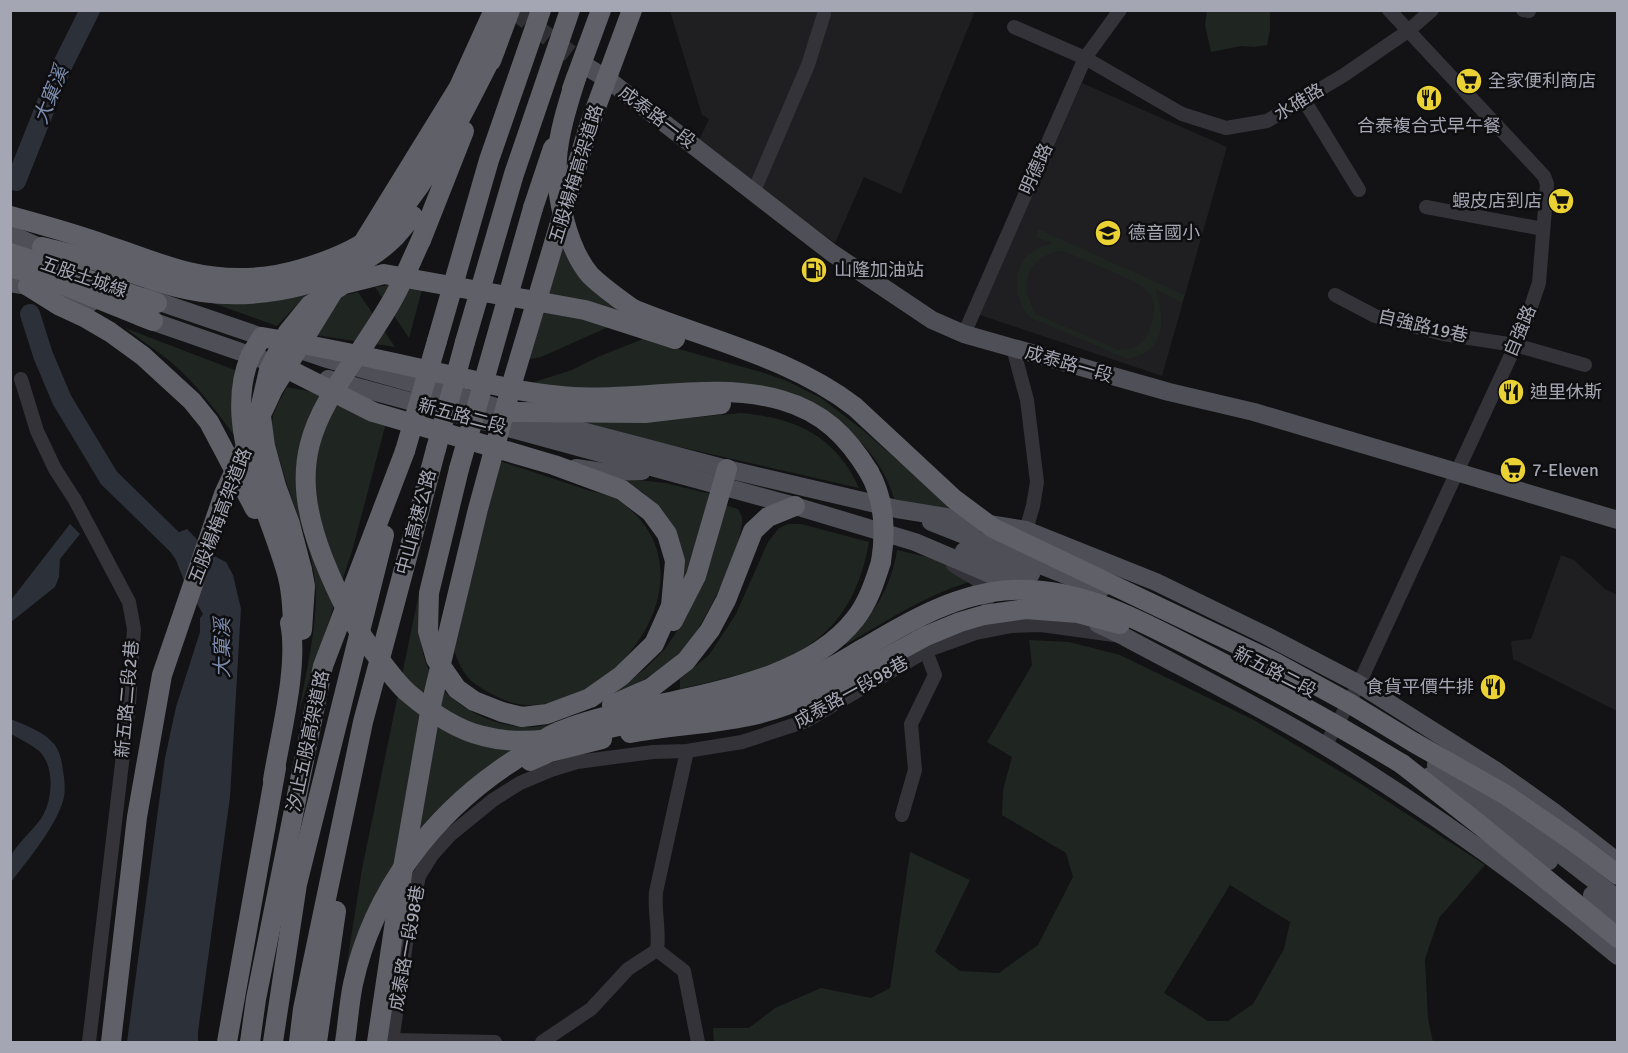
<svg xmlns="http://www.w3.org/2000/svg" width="1628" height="1053" viewBox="0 0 1628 1053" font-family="Signika,'Noto Sans TC',sans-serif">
<rect width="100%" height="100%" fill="#131214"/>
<!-- built -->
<g fill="#1f1e21">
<path d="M670 11H975L901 194 864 177 835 243 698 142 709 119 702 115Z"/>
<path d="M1082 83 1227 147 1162 376 977 314 1052 151Z"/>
<path d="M1561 555 1574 560 1605 589 1617 595V711L1513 659 1511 641 1531 639Z"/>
</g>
<!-- green -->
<g fill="#1f2621" fill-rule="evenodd">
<path d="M1207 11H1270V30L1267 45 1254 47 1241 46 1211 52 1205 25Z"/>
<path d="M1038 229 1185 295 1181 302 1156 290C1165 320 1166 352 1128 359L1029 317C1015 301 1012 272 1027 256 1033 249 1044 246 1052 243L1036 237ZM1063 251C1077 257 1140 282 1146 290 1157 302 1156 314 1150 328 1143 345 1136 349 1119 350L1036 314C1018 286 1026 255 1063 251Z"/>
<path d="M560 242C579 283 593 294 633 316L541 357 526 360Z"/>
<path d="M390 285 422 290 409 338 375 287Z"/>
<path d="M358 292 395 347 315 335 342 296Z"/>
<path d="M307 294 277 326 193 296 261 300Z"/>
<path d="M125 328 240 372 241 445C220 416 198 385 171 362 156 350 140 339 125 328Z"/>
<path d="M643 339 761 372 787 381 821 398 864 431 956 512 895 501C882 457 852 428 812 405L528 384 572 370 600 356Z"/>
<path d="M287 387 390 407 353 548 299 711C306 673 316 632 316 593 314 546 290 502 279 457 275 444 270 430 273 416 276 406 282 396 287 387Z"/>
<path d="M741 413C796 418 835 435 859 488L576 423 668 420Z"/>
<path d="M500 461C529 471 558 480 587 490 597 493 612 495 621 502 715 570 624 703 531 705 518 706 503 700 492 694 468 681 464 676 454 651Z"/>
<path d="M594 475 665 483 711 494 684 585 682 555 653 502 641 491Z"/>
<path d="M725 505 738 509C738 509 742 516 742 517 745 544 700 635 680 653 653 677 622 692 591 709L645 669 665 649 687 616 713 554Z"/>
<path d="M788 524H801L869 542C849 654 776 666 680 689V679L709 655 736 614 768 542 779 528Z"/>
<path d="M897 550 927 557 988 577C934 589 892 618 845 645 872 617 891 589 897 550Z"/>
<path d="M420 588C420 608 419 629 422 648 428 693 482 726 525 727 537 728 550 724 562 722L399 859 364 919 341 1001 362 869Z"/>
<path d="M1029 640 1069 642 1120 655 1254 720 1361 784 1485 865 1439 918 1425 959 1428 1019 1433 1042H714L713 1028H749L775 1008 821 988 871 998 890 988 910 852 970 880 935 952 960 971 999 973 1038 945 1073 877 1066 853 1002 815 1003 790 1012 757 987 742 1032 665ZM1230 885 1290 922 1284 949 1253 1004 1228 1021H1208L1164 993Z"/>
</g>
<!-- water -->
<g fill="#2b3039">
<path d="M70 524 80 534 60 559 59 577 55 587 11 622V600Z"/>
<path d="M187 529 212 555 226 562 233 575 241 609 230 797 198 1032V1042H127L165 758 176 707 200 632V618L203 614 185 583 176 560 167 547 169 536Z"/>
<path d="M11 719C26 726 44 731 55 745 60 752 62 762 63 771 65 782 66 794 62 804 53 830 28 860 11 882 10 875 8 864 10 858 14 847 35 828 42 817 53 799 55 766 39 751 30 744 20 739 11 734Z"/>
</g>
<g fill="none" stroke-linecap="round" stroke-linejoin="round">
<!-- river -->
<g stroke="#2b3039" stroke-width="20">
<path d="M16 181 61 68 90 10"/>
<path d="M30 314 43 355 62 400 109 478 187 554"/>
</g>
<!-- major-tunnel -->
<path stroke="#303034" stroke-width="18" stroke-dasharray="18 9" stroke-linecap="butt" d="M513 10 589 68"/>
<!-- minor -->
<g stroke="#343339" stroke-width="14">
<path d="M1523 10 1529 11"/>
<path d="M1014 27 1085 58 1182 114 1226 128 1267 121 1344 75 1408 31 1432 10"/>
<path d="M1304 100 1359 190"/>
<path d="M754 191 808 65 824 14"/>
<path d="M1426 207 1543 229"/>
<path d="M1335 295 1375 316 1443 334 1515 345 1585 365"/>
<path d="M964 334 1085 58 1120 10"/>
<path d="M1013 348 1027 400 1037 482 1033 506 1026 530"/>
<path d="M21 379 37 431 55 469 75 500 129 602 134 629 129 704 89 1042"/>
<path d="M953 565C967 576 987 579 987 600"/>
<path d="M1325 746 1359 684 1524 327 1539 283 1547 184 1544 176 1389 10"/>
<path d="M687 751 656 892C654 912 660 931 657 950L684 971 698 1042"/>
<path d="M902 815 915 770 911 724 935 675 926 651"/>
<path d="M389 1042 392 1040 495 1042"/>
<path d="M392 1042 408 930 419 876 432 855 450 835 493 800 520 783 551 770 577 762 653 752 687 751 742 742 806 721 926 651 976 633 1012 626 1041 625 1114 635"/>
<path d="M542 1042 591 1009 628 969 657 950"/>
</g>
<!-- major -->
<g stroke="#4f5057" stroke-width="18">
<path d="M589 68 610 81 832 253 932 320 964 334 1169 392 1254 412 1618 520"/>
<path d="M10 234 55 254"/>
<path d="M10 283 28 286 90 303"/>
<path d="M145 297 324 358 574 429 727 469 897 509 1026 530 1156 582 1267 636 1359 684 1495 770 1554 812 1618 862"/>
<path d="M140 317 287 368"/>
<path d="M328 379 795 506 915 542 1030 591"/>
<path d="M576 468 603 472 642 471"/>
<path d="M931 522 1101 589"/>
<path d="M964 551 1031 574"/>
<path d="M1098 624 1125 637C1192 673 1260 707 1325 746 1428 809 1526 879 1618 956"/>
<path d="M1436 765 1498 806 1618 899"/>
<path d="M1430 776 1549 861"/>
<path d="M1592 895 1618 915"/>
</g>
<!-- highway -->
<g stroke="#606069" stroke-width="20">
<path d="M491 61 510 10"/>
<path d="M576 78C568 104 559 131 557 158 555 193 567 248 590 275 602 287 619 299 633 309"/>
<path d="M572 89 601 10"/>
<path d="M533 208 553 148"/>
<path d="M10 216C43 225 75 234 106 245 134 254 160 265 188 272 226 281 264 280 301 269 329 261 359 249 382 230 397 218 409 200 420 185 449 142 472 96 495 50"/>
<path d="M421 240 464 131"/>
<path d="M42 247C62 252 81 256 100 262 133 273 166 287 202 292 263 301 350 282 395 237 401 230 407 223 413 216"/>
<path d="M10 253 157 303"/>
<path d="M10 267 46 278 153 321"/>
<path d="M28 286 60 306 86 318 110 332 143 356 192 401 209 422 255 509"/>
<path d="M437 341 489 160 541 10"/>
<path d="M465 342 514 174 570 10"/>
<path d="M284 367 373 412 554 465 622 490 651 512 667 534 675 561 671 606 654 644 621 676 590 698 547 714 522 717 502 712 474 701 457 689 436 659 428 631 429 593 459 469"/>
<path d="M514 412 645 413 721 404"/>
<path d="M302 570 305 586 302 630"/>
<path d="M673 621 696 576 727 469"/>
<path d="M293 633C293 613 292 589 286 570 267 504 222 425 250 357 253 350 258 344 262 337 323 347 383 360 444 374 486 383 530 395 573 397 641 401 716 381 781 400 823 412 847 436 869 472"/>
<path d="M612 705 651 688 686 661 710 630 726 600 753 531 768 517 795 506"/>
<path d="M630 733C688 722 754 724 807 696"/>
<path d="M530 761 550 752 602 739"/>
<path d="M1402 764 1480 825 1618 938"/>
<path d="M273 780C280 736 299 665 290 623"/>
<path d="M227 1042 276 768"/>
<path d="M250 1042 256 999 323 666 405 451"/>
<path d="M273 1042 297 884 384 535"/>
<path d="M299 1042 303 1009 363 722 436 449"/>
<path d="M317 1042 336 911"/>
<path d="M345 1042C348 1023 349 1003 353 984 373 891 434 812 513 761 529 751 545 736 563 730 650 696 795 696 855 619 868 603 875 581 881 562"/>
</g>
<!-- highway-bridge -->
<g stroke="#606069" stroke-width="20">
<path d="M421 240C411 261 402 284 390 304 333 401 276 437 323 558 337 593 353 627 377 656 386 668 396 682 407 692 428 710 456 730 483 736 531 749 585 733 633 723 695 711 758 700 817 674 834 667 850 656 866 647 911 620 960 592 1013 590 1084 587 1146 624 1207 655 1273 689 1338 725 1402 764"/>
<path d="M633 309C708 340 790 357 855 407L954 499 993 528 1274 662 1349 703 1413 742 1506 795 1573 841 1618 875"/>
<path d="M436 449 465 342"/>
<path d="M405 451 437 341"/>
<path d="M459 469 533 208"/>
<path d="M869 472C885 500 886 531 881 562"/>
<path d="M302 570 290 524 276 486 265 446 260 409 269 370 288 332 310 305 344 284 384 274 585 310 675 339"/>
<path d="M807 696 849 678 926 636 960 622 984 615 1026 609 1078 613 1120 624"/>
<path d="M111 1042 137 817 162 675 224 494 273 389 459 87 494 10"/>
<path d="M377 1042 403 868 432 701 478 509 513 380 589 126 632 10"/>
</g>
</g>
<!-- icons -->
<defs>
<symbol id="supermarket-disc" viewBox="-11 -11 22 22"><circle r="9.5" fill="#ead234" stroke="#0e0d0f"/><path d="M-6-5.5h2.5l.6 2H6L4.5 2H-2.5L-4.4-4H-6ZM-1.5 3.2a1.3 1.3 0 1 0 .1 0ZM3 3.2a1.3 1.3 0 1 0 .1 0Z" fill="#111"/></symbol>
<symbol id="restaurant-disc" viewBox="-11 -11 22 22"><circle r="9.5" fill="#ead234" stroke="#0e0d0f"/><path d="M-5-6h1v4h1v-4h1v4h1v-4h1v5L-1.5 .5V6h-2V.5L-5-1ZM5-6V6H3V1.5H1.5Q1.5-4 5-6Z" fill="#111"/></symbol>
<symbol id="school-disc" viewBox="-11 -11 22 22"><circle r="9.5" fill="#ead234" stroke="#0e0d0f"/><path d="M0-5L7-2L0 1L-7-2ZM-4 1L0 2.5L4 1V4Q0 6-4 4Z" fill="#111"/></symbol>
<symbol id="fuel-disc" viewBox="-11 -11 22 22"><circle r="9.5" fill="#ead234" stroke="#0e0d0f"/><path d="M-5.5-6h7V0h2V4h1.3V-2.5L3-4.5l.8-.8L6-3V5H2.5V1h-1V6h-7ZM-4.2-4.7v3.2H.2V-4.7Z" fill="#111"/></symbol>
</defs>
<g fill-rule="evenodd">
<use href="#supermarket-disc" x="1454" y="66" width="30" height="30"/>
<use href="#restaurant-disc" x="1414" y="83" width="30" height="30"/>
<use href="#supermarket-disc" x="1546" y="186" width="30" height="30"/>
<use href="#school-disc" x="1093" y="218" width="30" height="30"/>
<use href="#fuel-disc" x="799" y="255" width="30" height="30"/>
<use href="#restaurant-disc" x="1496" y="377" width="30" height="30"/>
<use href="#supermarket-disc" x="1498" y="455" width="30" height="30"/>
<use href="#restaurant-disc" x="1478" y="672" width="30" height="30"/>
</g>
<g text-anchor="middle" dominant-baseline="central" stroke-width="5" stroke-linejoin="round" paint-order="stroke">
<!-- poi labels -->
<g font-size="18" fill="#a4a6b4" stroke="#0e0d0f" text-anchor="start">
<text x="1488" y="81">全家便利商店</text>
<text x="1429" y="126" text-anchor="middle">合泰複合式早午餐</text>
<text x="1542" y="201" text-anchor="end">蝦皮店到店</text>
<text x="1128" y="233">德音國小</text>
<text x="834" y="270">山隆加油站</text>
<text x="1530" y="392">迪里休斯</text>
<text x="1532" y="470">7-Eleven</text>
<text x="1474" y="687" text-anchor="end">食貨平價牛排</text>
</g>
<!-- street labels -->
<g font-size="18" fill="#a4a6b4" stroke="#0e0d0f">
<text transform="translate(1299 102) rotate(-31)">水碓路</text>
<text transform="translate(657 117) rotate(37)">成泰路一段</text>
<text transform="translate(1036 169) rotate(-66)">明德路</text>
<text transform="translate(576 174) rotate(-73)">五股楊梅高架道路</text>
<text transform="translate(84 277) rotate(19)">五股土城線</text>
<text transform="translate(1423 326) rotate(13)">自強路19巷</text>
<text transform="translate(1520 331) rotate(-67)">自強路</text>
<text transform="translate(1069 364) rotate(16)">成泰路一段</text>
<text transform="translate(462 416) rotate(15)">新五路二段</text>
<text transform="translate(220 516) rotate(-69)">五股楊梅高架道路</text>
<text transform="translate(416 522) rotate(-75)">中山高速公路</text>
<text transform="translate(1275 672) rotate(27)">新五路二段</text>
<text transform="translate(851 692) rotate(-29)">成泰路一段98巷</text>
<text transform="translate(127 699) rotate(-85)">新五路二段2巷</text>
<text transform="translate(308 741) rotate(-78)">汐止五股高架道路</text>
<text transform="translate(407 948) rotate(-80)">成泰路一段98巷</text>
</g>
<!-- water labels -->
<g font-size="20" font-style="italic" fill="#7c8cae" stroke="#0e0d0f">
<text transform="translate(51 95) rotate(-68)">大窠溪</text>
<text transform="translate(222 648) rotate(-90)">大窠溪</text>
</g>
</g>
<!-- border -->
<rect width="1628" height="1053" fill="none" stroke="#a4a6b4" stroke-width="24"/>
</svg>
